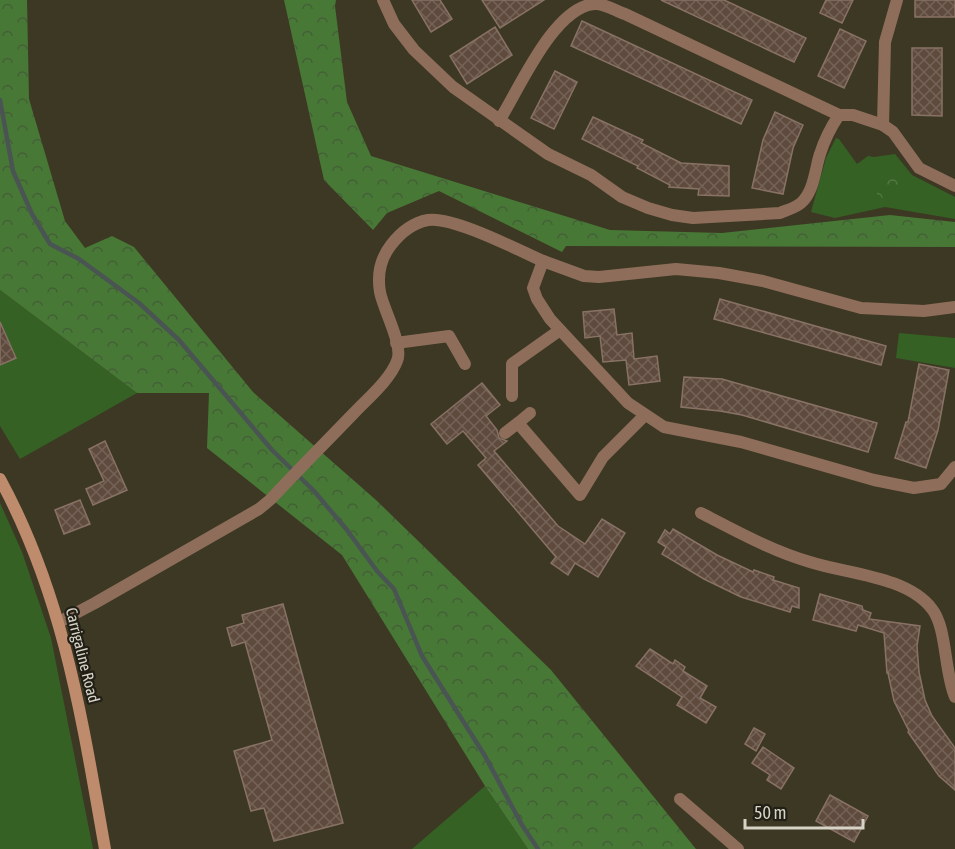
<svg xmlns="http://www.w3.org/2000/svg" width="955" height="849" viewBox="0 0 955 849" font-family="'Asap Condensed',sans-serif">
<defs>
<pattern id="forest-crowns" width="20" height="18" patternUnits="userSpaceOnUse" patternTransform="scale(1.5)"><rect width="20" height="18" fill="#477835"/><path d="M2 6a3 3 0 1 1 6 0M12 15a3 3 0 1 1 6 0" fill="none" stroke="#445f38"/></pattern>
<pattern id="park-crowns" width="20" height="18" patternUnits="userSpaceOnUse" patternTransform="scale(1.5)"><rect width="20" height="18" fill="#356125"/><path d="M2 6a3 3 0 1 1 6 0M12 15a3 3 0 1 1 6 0" fill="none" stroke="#527743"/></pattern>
<pattern id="building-cross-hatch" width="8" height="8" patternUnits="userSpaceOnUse" patternTransform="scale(1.5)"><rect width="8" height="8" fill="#5f4a3e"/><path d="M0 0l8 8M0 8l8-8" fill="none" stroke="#756358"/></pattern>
</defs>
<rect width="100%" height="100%" fill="#3d3823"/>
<!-- grass -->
<g fill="#356125">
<path d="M836 138 839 139 857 164 868 156 874 157 895 154 912 175 955 197V219L885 207 835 218 811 212 826 158Z"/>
<path d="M0 290 137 393 20 459 0 426Z"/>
<path d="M899 333 955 338V368L896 358Z"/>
<path d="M0 503 22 552 51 638 93 849H0Z"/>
<path d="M485 786 528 849H412Z"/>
</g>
<!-- forest -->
<g fill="url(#forest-crowns)">
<path d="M0 0H27L29 99 65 221 85 248 112 236 134 247 253 392 376 500 551 670 696 849H528L485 786 342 555 207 448 209 393H137L0 290Z"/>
<path d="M284 0H336L335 6 347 102 371 156 610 230 722 233 890 215 955 222V247L566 246 562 252 439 191 387 213 373 230 324 180Z"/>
</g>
<!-- park -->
<path fill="url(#park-crowns)" d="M900 169 908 176 899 197 877 198V187L883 179Z"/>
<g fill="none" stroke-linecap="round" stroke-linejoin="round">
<!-- stream -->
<path stroke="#4a5553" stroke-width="4.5" d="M0 100 13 171 32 214 50 244 79 259 139 303 179 340 272 450 314 491 347 530 377 571 394 589 422 656 485 756 522 825 538 849"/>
</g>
<!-- building -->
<g fill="url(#building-cross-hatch)" stroke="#887265" stroke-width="1.5">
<path d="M412 0H440L452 19 431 32Z"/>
<path d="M482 0H544L500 28Z"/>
<path d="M661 0H724L806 38 794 62Z"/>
<path d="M826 0H853L842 23 820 13Z"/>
<rect x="915" y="0" width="40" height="17"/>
<path d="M582 21 752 100 741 124 571 46Z"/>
<path d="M495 27 512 55 467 84 450 56Z"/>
<path d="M840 29 866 41 844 88 818 76Z"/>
<path d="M912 48H942V116L912 115Z"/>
<path d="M555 71 577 82 554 129 531 118Z"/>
<path d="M775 112 803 125 793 148 783 194 752 188 763 140Z"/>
<path d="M593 117 643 140 641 143 681 163 729 166V196L698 195 699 189 669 187 670 185 637 168 638 166 582 139Z"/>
<path d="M720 299 886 346 881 365 714 319Z"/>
<path d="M614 309 617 335 632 333 634 359 657 356 660 381 629 385 626 360 603 362 600 336 585 338 583 312Z"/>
<path d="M0 322 16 358 0 365Z"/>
<path d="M919 364 949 370 938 430 926 468 895 458 906 422H908Z"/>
<path d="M684 377 722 379 877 423 868 452 742 415 720 411 681 407Z"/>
<path d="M482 383 500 405 486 416 497 430 499 438 507 441 494 451 558 526 585 544 602 519 625 533 598 577 575 563 568 575 551 563 556 557 478 465 486 458 463 431 447 444 431 424Z"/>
<path d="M105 441 127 490 93 505 86 489 104 481 89 449Z"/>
<path d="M80 500 90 524 64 534 55 510Z"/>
<path d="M673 529 717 555 753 572 754 570 774 577 773 580 799 588V608L792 606 790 612 741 597 704 579 662 554 666 547 658 542 665 530 670 534Z"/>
<path d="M820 594 862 606 863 610 871 613 869 619 920 626 917 646 919 672 925 700 932 716 955 748V790L939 776 908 732 909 731 894 701 888 673H887L884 633 858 625 856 631 813 620Z"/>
<path d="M283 604 343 823 274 841 264 808 251 811 234 751 272 740 245 642 232 646 227 628 244 623 242 615Z"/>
<path d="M650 649 673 664 675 660 685 667 683 671 707 686 700 698 716 707 706 723 677 705 682 697 636 666Z"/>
<path d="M754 728 765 734 756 751 745 744Z"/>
<path d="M763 747 794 768 781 789 767 780 770 775 752 763Z"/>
<path d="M830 795 868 816 854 842 816 821Z"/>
</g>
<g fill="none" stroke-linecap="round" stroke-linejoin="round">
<!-- minor -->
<g stroke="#8e6e5b" stroke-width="12">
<path d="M383 0 394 24 414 50 453 87 548 154 591 175 622 197 648 208 672 215 693 218 780 213C787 210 795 208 801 203 814 192 815 169 820 154 824 141 831 127 839 115H853L883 125 893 132 919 168 955 186"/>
<path d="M499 121C519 90 553 8 594 4 604 3 616 11 625 14L839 115"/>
<path d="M883 125 885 42 897 0"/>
<path d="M543 261 584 276 599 277 676 269 719 273 763 281 861 308 924 311 955 307"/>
<path d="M396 343 449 336 465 364"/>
<path d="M512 396V364L560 330"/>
<path d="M518 423 530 413"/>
<path d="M505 433 518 423 580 495 603 457 645 415"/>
<path d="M701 513C736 531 772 551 810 562 847 574 907 576 932 609 947 628 944 671 955 697"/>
<path d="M59 622 95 603 259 509 271 499C298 470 326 442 353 414 367 399 390 380 397 361 404 346 383 309 380 292 377 274 380 259 391 245 401 232 412 223 428 220 453 216 518 250 543 261L533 288 537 299 550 319 628 403 664 427 741 442 874 480 914 488 941 484 955 467"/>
<path d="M680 799 738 849"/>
</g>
<!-- secondary -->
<path stroke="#be8b6d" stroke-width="12" d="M0 479C64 597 82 719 105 849"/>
</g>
<g text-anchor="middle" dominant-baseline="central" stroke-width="4.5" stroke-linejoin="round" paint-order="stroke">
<!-- street labels -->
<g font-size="16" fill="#d7d4c7" stroke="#211f16">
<text transform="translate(83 655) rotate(76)">Carrigaline Road</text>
</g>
</g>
<!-- scale -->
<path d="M745 819v9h118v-9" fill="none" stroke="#d7d4c7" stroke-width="3"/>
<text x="754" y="819" font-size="18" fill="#d7d4c7" stroke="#211f16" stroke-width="4.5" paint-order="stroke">50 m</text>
</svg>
